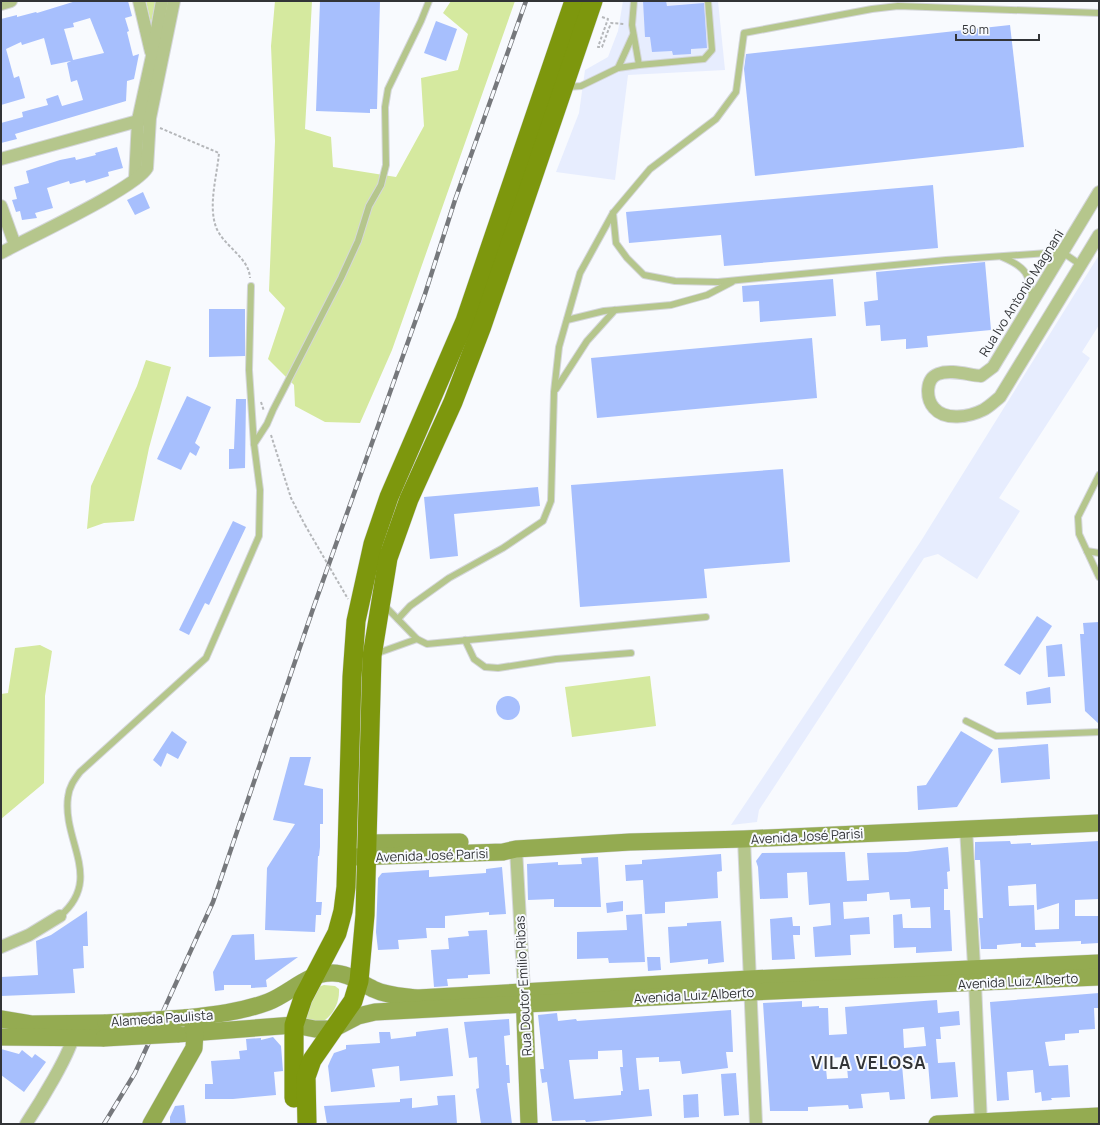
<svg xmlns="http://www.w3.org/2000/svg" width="1100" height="1125" viewBox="0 0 1100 1125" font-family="Manrope,sans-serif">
<rect width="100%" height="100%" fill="#f8fafe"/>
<!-- built -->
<g fill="#e7edfe">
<path d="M623 1H718L725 70 628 75 615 180 556 172 579 113 585 70 608 57 618 31Z"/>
<path d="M1099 255V325L1082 352 1090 358 999 498 1020 511 977 579 938 554 924 558 759 810 757 822 731 825 921 541Z"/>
</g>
<!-- green -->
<g fill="#d5e99f">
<path d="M146 1H156L151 23Z"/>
<path d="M275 1H312L305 129 331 137 333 167 396 177 424 126 421 78 458 70 468 34 443 13 451 1H515L392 350 360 423 325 422 295 406 294 385 268 359 285 308 269 291 275 141 271 46Z"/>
<path d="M146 360 171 367 149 448 134 521 104 523 87 529 91 486 137 386Z"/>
<path d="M40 645 52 651 45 696 44 783 1 819V694L8 693 15 648Z"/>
<path d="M650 676 656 726 572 737 565 687Z"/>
<path d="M324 985 335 986 339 989C340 1008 327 1025 308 1026L300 1012 318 987Z"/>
</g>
<!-- building -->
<g fill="#a7bffd" fill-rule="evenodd">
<path d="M76 1H128L132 16 125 18 129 31 127 32 133 56 139 54 134 79 127 81 126 101 15 134 17 139 1 143V123L23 117 22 112 48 105 46 99 58 95 62 106 83 100 77 80 71 82 67 63 71 61 51 65 44 38 22 45 21 42 6 49 14 78 19 76 25 98 1 105V19L17 15V17L36 12 37 13ZM90 18 104 53 73 60 64 29 74 27 73 23Z"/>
<path d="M320 1H380L377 109H370V113L316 111Z"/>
<path d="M643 1H666L667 6 704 3 707 48 691 49V54L673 55 672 51 652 52 650 37H645Z"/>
<path d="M436 21 457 29 446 61 424 53Z"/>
<path d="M1010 25 1024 147 755 176 744 69 746 54Z"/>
<path d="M117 147 123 168 108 172 109 176 86 183 85 180 70 184 69 181 47 188 53 208 35 213 37 218 22 220 20 211 16 212 12 200 17 199 14 187 29 183 26 171 60 160 75 157 76 160 96 155 95 153Z"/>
<path d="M933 185 938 248 724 266 721 235 629 243 626 212Z"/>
<path d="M143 192 150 208 135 215 127 200Z"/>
<path d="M985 262 991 330 927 336 928 347 906 349V339L881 341 880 325 866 326 864 302 878 300 876 272Z"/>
<path d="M833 279 836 316 760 322 759 301 743 302 742 286Z"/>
<path d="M209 309H245V356L209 357Z"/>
<path d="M812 338 817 398 597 418 591 358Z"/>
<path d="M187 396 211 407 195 443 200 447 196 456 190 452 181 470 157 459Z"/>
<path d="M236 399H246L245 468 229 469V449H234Z"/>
<path d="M783 469 790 562 704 569 707 598 580 607 571 485Z"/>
<path d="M538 487 540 506 454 514 458 556 430 559 424 497Z"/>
<path d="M233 521 246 527 209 605 205 603 189 635 179 630Z"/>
<path d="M1037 616 1052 626 1020 675 1004 665Z"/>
<path d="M1099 622V724L1085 711 1080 634H1084L1083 623Z"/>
<path d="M1062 644 1065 676 1048 677 1046 646Z"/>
<path d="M1050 687 1051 703 1027 705 1026 692Z"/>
<circle cx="508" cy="708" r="12"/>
<path d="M172 731 187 742 178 759 167 753 161 767 153 760Z"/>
<path d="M961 731 993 750 957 807 918 810 917 786 926 785Z"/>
<path d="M1048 744 1050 779 1001 783 998 748Z"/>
<path d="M290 757H311L304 785 323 789V824H320V847L319 856H318L316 902H322L321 915H316L315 932 265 930 267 868 295 824 273 820Z"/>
<path d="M1010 841 1011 844 1031 843V845L1099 841V899L1075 900V916H1098L1099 943 1081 944V941L1035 943 1036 947H1021V943L997 945V949H981L979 918H983L980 860H975V842ZM1036 884 1037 910 1059 903V929L1035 930 1034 905 1009 906 1008 886Z"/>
<path d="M948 847 950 871 947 872 948 889H944V910H950L952 951 916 953V947L894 948 893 915 902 914 903 928H931L930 907 911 908 910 899 890 900 889 892 867 894V901L843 902 844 919 869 917 870 934 850 935 851 955 815 957 813 927 831 925 830 903 809 905 807 872 787 873 788 898 760 899 758 867 756 861 762 853 845 852 847 881 869 880 867 853 907 852Z"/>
<path d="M721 854 722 871 717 872 718 898 665 902V913L645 914 643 880 626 881 625 865 642 864V860Z"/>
<path d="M598 857 601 907H554V899L528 900 527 864 558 862V865L582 864 581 858Z"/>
<path d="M502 867 506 914 489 915V912L445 916V928H426L427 938 398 940 399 949 378 950 376 932 378 878 382 873 429 870V877L486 873V869Z"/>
<path d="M623 901V911L607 913 606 903Z"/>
<path d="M87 911 88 946H83L84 968 73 969 75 993 1 996V977L38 975 36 941 51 935Z"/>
<path d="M642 914 645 962 609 963 608 958 577 959V932L627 930 626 915Z"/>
<path d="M792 917 793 926H800V935H793L795 959 772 960 770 919Z"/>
<path d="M721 921 724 962 708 964V959L670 963 668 927 687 926V923Z"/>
<path d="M487 930 490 974 468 975V978L447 979 448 986 434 987 431 950 449 949 448 938 469 936 468 931Z"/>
<path d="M254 934 255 960 298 957 266 980 267 987 251 988V985H224V990L215 991 213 972 232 935Z"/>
<path d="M647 957H660L661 970 648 971Z"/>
<path d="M1099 993V1008H1094L1095 1029 1079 1030V1033L1065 1034V1040L1045 1042 1049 1066 1068 1065 1070 1097 1051 1098 1052 1100 1042 1101 1041 1092 1035 1093 1033 1070 1007 1072 1009 1100 997 1101 990 1002Z"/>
<path d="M937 1000 938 1013 959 1011 960 1025 940 1027 941 1039H936L938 1063 955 1062 958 1097 931 1099 928 1063 902 1065 905 1099 890 1100 889 1092 861 1094 863 1108 849 1109 848 1105 808 1107V1111H770L763 1003 802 1001V1007L819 1006V1008H828L829 1035 847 1034 845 1007ZM924 1027 926 1046 904 1048 903 1029ZM846 1057 848 1078 827 1079 825 1058Z"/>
<path d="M731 1010 733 1052H726L728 1068 682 1074 680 1061 659 1062V1057L636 1058 639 1090 649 1089 652 1116 586 1122 585 1120 552 1121 547 1082 542 1083 540 1069H544L538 1015 557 1013 558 1021 576 1019 577 1021ZM622 1050 623 1067H620L623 1091H621V1095L574 1099 569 1060 598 1059V1051Z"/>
<path d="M509 1019 510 1035 504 1036 506 1065H509L510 1083H507L512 1124H481L476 1089 479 1088 477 1057 469 1058 464 1022Z"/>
<path d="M448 1028 453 1076 400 1081 399 1066 372 1069 375 1087 331 1092 328 1066 331 1059 334 1053 346 1049V1045L380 1043 379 1032H390L391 1039 416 1036V1032Z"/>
<path d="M273 1037 281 1046 283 1071 274 1072 276 1095 233 1099H205V1084H213L211 1061 240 1059 239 1051 247 1050 246 1039 261 1038V1040Z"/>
<path d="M1 1049 19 1054 22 1050 32 1058 35 1054 46 1062 24 1092 1 1075Z"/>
<path d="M736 1073 739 1115 724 1116 721 1074Z"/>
<path d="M698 1094 699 1117 684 1118 683 1095Z"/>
<path d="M455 1095 457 1124H327L324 1106 400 1102V1099L412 1098V1108L438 1105 437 1096Z"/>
<path d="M184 1105 186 1124H170V1117L175 1106Z"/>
</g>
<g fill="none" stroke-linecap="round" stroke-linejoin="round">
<defs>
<g id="lane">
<path d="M634 1 632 25 639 65 704 59 712 50 708 1"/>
<path d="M618 68 639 65"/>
<path d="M567 87 581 86 618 68 633 35"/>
<path d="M613 213 616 243 627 258 644 275 675 281 718 282 946 260 1062 252 1081 265"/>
<path d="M1002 257C1026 267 1030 274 1032 300"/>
<path d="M567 320 604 311 671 305 707 295 732 282"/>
<path d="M556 389 587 341 615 310"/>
<path d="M254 444 267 424 273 410 341 278 358 241 369 206 381 185 386 165 385 107 388 89 421 21 429 1"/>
<path d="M1099 475 1078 517 1079 534 1099 577"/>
<path d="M1087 551 1099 553"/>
<path d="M398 619 410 606 449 578 503 548 543 521 551 501 554 392 559 347 580 273 613 213 650 169 716 119 736 92 744 33 872 9 898 6 1099 13"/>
<path d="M417 639 427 644 706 617"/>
<path d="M465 640 474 659 485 667 498 668 556 659 631 653"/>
<path d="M375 654 417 639 384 605"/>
<path d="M966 721 996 736 1099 732"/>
<path d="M60 916C104 879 62 841 68 797 69 787 74 780 80 772L206 658 259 536 260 490 254 444 249 370 251 286"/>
</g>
<g id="street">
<path d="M139 1 151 52"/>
<path d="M1 4 11 1"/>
<path d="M1 159 145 119"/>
<path d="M135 179 138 120 152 56 162 1"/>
<path d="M1099 192 993 367 981 376C968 375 951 369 938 374 925 379 926 399 934 408 945 421 969 417 983 410 989 407 995 401 1000 397L1099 235"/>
<path d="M1 206 15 245"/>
<path d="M1 253C28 238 136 188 147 168L150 118 174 1"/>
<path d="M966 828 975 983 981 1124"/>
<path d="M744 839 756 1124"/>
<path d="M516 849 524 991"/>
<path d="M1 947 29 935 60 916"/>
<path d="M26 1124C38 1106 73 1050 74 1032"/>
</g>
<g id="secondary">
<path d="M367 843 460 842"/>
<path d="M354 857 503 852 516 849 630 842 744 839 1099 823"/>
<path d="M524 992 529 1124"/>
<path d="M184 1018C213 1015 241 1012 268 1002 289 994 308 973 331 973 347 972 360 983 373 989 387 996 403 996 418 998L749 979 1099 963"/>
<path d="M1 1019 31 1024 106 1023"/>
<path d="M177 1034 294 1025 315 1029H333L358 1016 375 1012 750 992 1099 977"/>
<path d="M1 1037 104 1038"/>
<path d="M151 1124 194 1048 195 1032"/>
<path d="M937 1124 1099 1116"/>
</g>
<g id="primary">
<path d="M294 1098V1025L303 998 337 933 343 911 346 887 352 677 356 621 373 544 389 497 465 321 574 1"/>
<path d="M307 1124 306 1077 312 1060 353 1001 359 981 365 915 372 656 388 558 409 499 453 402 482 326 593 1"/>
</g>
</defs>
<!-- lane casing -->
<use href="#lane" stroke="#d4d6da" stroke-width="8"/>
<!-- street casing -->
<use href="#street" stroke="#d4d6da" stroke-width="14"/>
<!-- secondary casing -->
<use href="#secondary" stroke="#d4d6da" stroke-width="18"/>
<!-- primary casing -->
<use href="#primary" stroke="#d4d6da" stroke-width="20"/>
<!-- path -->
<g stroke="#b5b7ba" stroke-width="2" stroke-dasharray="3 2" stroke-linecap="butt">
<path d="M602 17 608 19 598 47H602L611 23 624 24"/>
<path d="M160 128 219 153C217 176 208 205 216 227 223 246 249 257 250 278"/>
<path d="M261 402 264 411"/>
<path d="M271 435 291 498 305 525"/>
</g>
<!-- lane -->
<use href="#lane" stroke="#b5c68c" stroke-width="6"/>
<!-- street -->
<use href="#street" stroke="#b5c68c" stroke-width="12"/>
<!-- secondary -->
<use href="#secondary" stroke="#94ab51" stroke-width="17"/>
<!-- primary -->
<use href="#primary" stroke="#7d970d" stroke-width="19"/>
<defs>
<path id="rail" d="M104 1124 135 1073 213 902 314 606 425 294 455 200 526 1"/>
</defs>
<!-- rail casing -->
<use href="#rail" stroke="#76787c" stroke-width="4.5"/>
<!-- rail -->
<use href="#rail" stroke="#f8fafe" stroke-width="3" stroke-dasharray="9" stroke-linecap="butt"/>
<defs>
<g id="secondary-bridge">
<path d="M106 1023 184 1018"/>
<path d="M104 1038 177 1034"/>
</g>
</defs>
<!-- secondary-bridge casing -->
<use href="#secondary-bridge" stroke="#d4d6da" stroke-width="18" stroke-linecap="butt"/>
<!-- path-bridge -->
<path stroke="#b5b7ba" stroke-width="2" stroke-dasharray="3 2" stroke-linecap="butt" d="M305 525 348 599"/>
<!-- secondary-bridge -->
<use href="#secondary-bridge" stroke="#94ab51" stroke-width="17"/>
</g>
<g text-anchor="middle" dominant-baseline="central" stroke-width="4" stroke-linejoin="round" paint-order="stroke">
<!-- street labels -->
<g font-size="13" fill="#323437" stroke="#f8fafe">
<text transform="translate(1021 293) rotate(-58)">Rua Ivo Antonio Magnani</text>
<text transform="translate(807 836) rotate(-3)">Avenida José Parisi</text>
<text transform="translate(432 855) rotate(-2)">Avenida José Parisi</text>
<text transform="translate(1018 981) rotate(-3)">Avenida Luiz Alberto</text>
<text transform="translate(523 986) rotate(-93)">Rua Doutor Emílio Ribas</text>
<text transform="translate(694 995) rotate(-3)">Avenida Luiz Alberto</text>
<text transform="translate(162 1018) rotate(-4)">Alameda Paulista</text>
</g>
<!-- district labels -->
<g font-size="17" font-weight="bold" letter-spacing="1" fill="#323437" stroke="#f8fafe">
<text x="869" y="1062">VILA VELOSA</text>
</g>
</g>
<!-- border -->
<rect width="1100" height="1125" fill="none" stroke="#323437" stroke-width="4"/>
<!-- scale -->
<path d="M956 34v6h83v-6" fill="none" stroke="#323437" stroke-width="2"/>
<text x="962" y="34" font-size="12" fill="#323437" stroke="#f8fafe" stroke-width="3" paint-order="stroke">50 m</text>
</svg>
